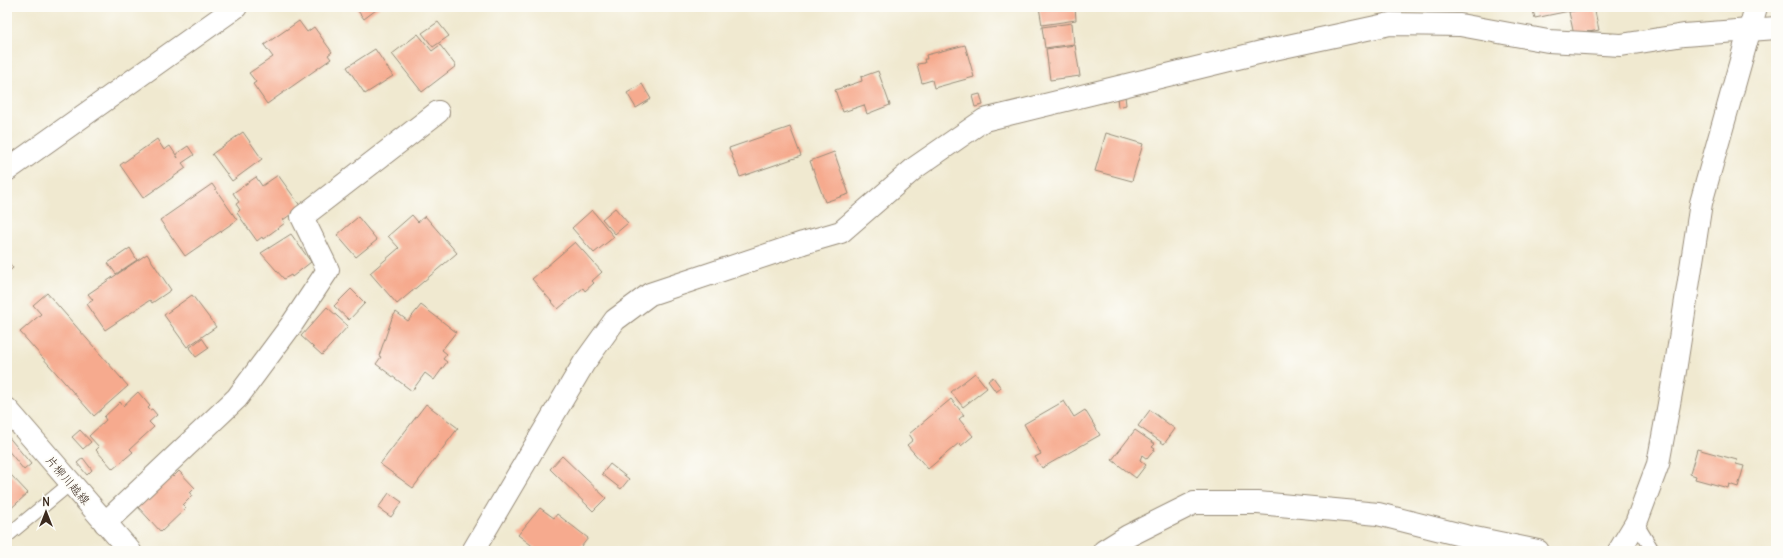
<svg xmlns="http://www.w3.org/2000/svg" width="1783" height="558" viewBox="0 0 1783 558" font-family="Delius,'Klee One',sans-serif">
<rect width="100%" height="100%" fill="#fdfcf7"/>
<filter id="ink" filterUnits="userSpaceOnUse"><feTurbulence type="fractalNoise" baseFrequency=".025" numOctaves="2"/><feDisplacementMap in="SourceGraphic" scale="8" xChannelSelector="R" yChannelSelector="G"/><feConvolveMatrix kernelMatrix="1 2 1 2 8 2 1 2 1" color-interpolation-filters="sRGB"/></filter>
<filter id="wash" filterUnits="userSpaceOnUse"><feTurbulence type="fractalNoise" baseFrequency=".012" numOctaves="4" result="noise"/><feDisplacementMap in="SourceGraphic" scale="16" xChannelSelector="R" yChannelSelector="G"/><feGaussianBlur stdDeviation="0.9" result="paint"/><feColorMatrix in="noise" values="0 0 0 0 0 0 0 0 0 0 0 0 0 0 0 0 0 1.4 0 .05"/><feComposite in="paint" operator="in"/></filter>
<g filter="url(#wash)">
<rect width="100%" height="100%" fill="#f0e9d0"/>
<g id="blocks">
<!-- building -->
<g fill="#f6aa8e">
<path d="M355 7H380L364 19Z"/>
<path d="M1039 7H1075L1076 20 1042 25Z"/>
<path d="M1532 7H1584V8L1535 18Z"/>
<path d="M1594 7 1599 30 1574 35 1569 12Z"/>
<path d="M299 21 307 32 314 27 332 52 328 55 331 59 267 104 253 84 256 82 249 73 273 57 264 45Z"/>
<path d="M438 22 449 36 433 47 422 33Z"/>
<path d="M1072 23 1074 44 1045 48 1042 27Z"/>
<path d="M418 34 432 51 440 45 456 66 422 92 392 54Z"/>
<path d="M965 45 974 77 934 88 932 80 922 83 917 64 925 63 924 59H927L926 55Z"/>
<path d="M1075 45 1080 76 1050 80 1046 49Z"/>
<path d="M375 49 393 76 365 94 347 67Z"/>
<path d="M878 71 890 105 867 114 864 105 843 112 835 90 862 81 861 77Z"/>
<path d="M642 84 651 99 636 108 627 93Z"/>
<path d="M980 94 983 105 975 107 972 96Z"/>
<path d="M1125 96 1126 105 1118 107 1117 97Z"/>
<path d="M790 127 801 156 740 177 729 148Z"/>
<path d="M243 132 262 159 232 181 212 154Z"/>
<path d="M1106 133 1143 144 1132 181 1095 171Z"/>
<path d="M157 139 164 150 170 146 178 158 176 154 188 146 194 155 182 163 186 168 143 198 120 165Z"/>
<path d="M834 152 849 194 825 202 810 161Z"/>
<path d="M278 175 301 207 283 220 285 223 263 239 262 237 257 241 237 213 240 210 236 204 239 202 233 193 256 177 262 186Z"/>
<path d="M212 184 237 220 185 256 160 220Z"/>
<path d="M615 208 628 223 615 234 602 219Z"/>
<path d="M592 210 614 237 594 253 572 228Z"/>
<path d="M412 215 418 222 425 216 457 253 397 304 370 273 399 248 388 236Z"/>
<path d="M358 217 377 240 356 257 337 235Z"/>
<path d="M291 234 311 262 292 277 291 275 284 279 261 253Z"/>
<path d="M575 242 602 272 592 281 594 283 585 291 583 288 558 309 532 279Z"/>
<path d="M130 248 137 260 116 274 108 263Z"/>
<path d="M147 254 171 290 152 303 150 300 105 330 87 304 93 300 88 294Z"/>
<path d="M7 260 13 268 7 273Z"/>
<path d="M351 289 365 303 349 320 334 306Z"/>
<path d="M47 293 128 386 94 416 20 332 41 314 33 305Z"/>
<path d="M192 295 216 327 187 347 164 315Z"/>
<path d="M421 305 456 332 442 350 447 354 443 359 447 362 434 380 425 373 412 391 376 364 381 357 379 356 392 318 396 312 408 321Z"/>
<path d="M327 307 348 326 322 355 301 336Z"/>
<path d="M202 338 209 348 196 357 189 348Z"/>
<path d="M975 373 987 388 963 407 951 392Z"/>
<path d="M993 377 1001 388 996 392 988 381Z"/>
<path d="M138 392 150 406 148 408 150 410 152 409 157 415 149 422 154 427 130 449 133 452 113 469 96 450 99 447 89 436 106 420 104 417 120 402 123 406Z"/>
<path d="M951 399 964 415 959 419 973 436 961 446 959 443 928 469 907 445 913 440 909 434Z"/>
<path d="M1064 401 1074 417 1085 410 1100 435 1042 468 1035 457 1041 454 1024 424Z"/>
<path d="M426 404 458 428 413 488 380 464Z"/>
<path d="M1150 410 1175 429 1164 444 1138 426Z"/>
<path d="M80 430 91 442 83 449 72 437Z"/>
<path d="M1135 430 1155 444 1152 447 1155 449 1147 459 1142 455 1140 460 1146 465 1136 478 1112 460Z"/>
<path d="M7 435 31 464 24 470 7 449Z"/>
<path d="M1697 449 1737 460 1736 464 1744 466 1738 487 1729 484 1728 488 1695 479 1696 476 1690 474Z"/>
<path d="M562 456 606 498 593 511 550 469Z"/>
<path d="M83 458 92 470 87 475 77 463Z"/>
<path d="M610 464 629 479 621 489 602 474Z"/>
<path d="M179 471 195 488 190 493 192 496 183 505 186 508 161 532 137 506 171 474 173 477Z"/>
<path d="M7 475 9 477 11 475 28 493 7 512Z"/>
<path d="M389 493 402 502 391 517 378 508Z"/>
<path d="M540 508 554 518 557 514 588 538 578 551H533L535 548 518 535Z"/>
</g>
</g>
</g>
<g filter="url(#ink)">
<use href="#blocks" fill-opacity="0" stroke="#968a77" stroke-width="1"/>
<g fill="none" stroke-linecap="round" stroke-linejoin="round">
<defs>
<g id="service">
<path d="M1636 523 1653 551"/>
<path d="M7 536 71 483"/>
</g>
<g id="minor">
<path d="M105 523 237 398 292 324 328 270 302 217 438 112"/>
<path d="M473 551 584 363 615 320 650 294 803 243 841 232 916 167 984 120 1274 49 1390 24 1460 25 1548 41 1621 45 1684 35 1776 28"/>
<path d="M1104 551 1128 536 1194 503H1258L1378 514 1465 536 1538 551"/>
<path d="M1619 551 1636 523 1658 464 1675 371 1701 203 1756 7"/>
</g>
<path id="tertiary" d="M7 170 236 7"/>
<path id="secondary" d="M7 409 130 551"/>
</defs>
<!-- service casing -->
<use href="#service" stroke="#968a77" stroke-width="15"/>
<!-- minor casing -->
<use href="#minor" stroke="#968a77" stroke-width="24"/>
<!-- tertiary casing -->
<use href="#tertiary" stroke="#968a77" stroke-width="24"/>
<!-- secondary casing -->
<use href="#secondary" stroke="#968a77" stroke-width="24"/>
<!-- service -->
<use href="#service" stroke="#fff" stroke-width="13"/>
<!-- minor -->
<use href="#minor" stroke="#fff" stroke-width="22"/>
<!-- tertiary -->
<use href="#tertiary" stroke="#fff" stroke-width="22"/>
<!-- secondary -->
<use href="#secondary" stroke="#fff" stroke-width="22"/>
</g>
</g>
<g text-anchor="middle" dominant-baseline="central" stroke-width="4" stroke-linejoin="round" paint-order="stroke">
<!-- street labels -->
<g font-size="12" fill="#3b2a1e" stroke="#fdfcf7">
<text transform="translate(68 480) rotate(49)">片柳川越線</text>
</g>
</g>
<!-- margin -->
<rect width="1783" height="558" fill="none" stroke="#fdfcf7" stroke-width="24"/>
<!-- north arrow -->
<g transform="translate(46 512)" stroke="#fdfcf7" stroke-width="3" paint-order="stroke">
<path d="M0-3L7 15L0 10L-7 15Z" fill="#3b2a1e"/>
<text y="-6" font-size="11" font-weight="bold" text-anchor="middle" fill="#3b2a1e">N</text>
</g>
</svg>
